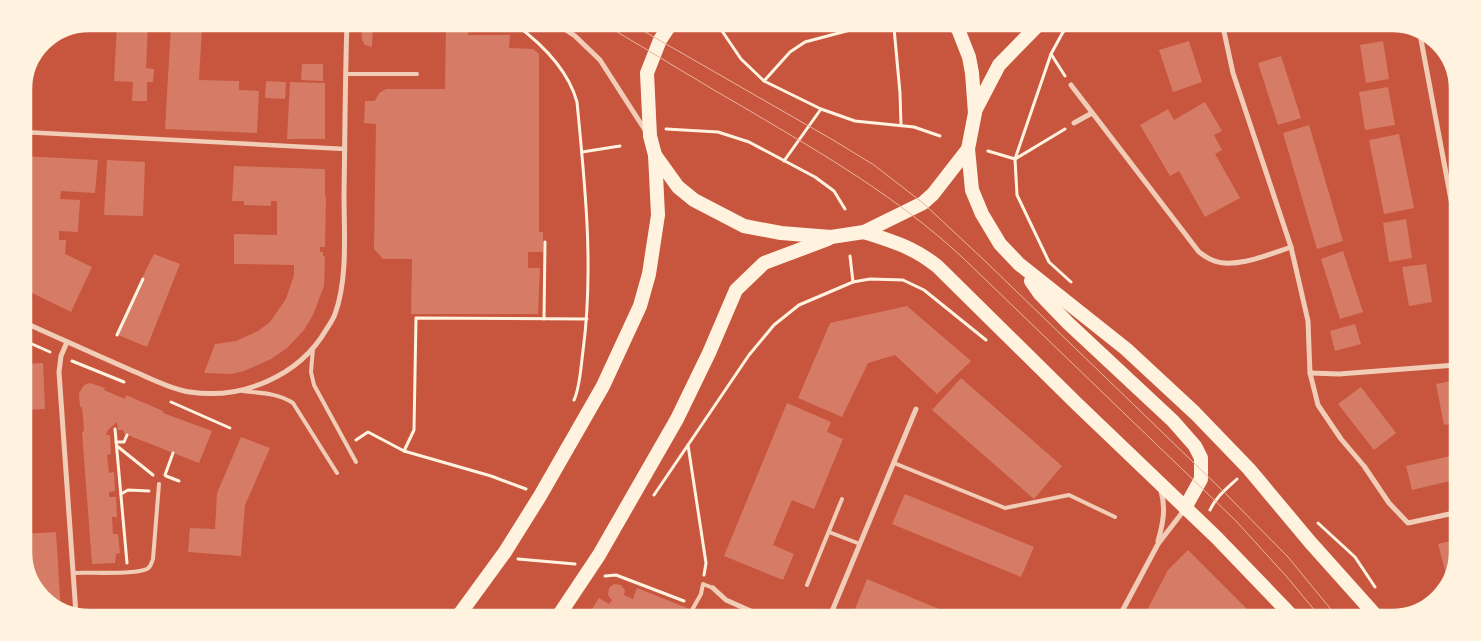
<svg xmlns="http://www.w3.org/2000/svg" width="1481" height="641" viewBox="0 0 1481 641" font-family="'Libre Baskerville',serif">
<rect width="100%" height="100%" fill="#c8553d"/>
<!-- building -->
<g fill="#d67c66">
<path d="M117 23H207L206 28H202L199 80 239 81V90L259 91 257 133 165 129 171 25H148L146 68 154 69 153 82H147V101H132L133 82 114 81Z"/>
<path d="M361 24H373L372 47 365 45 362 40Z"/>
<path d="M446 24H469L468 35H510L509 48 533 49 539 54V232H543V252H528V268H540L538 314H411L412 259H383L374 249 376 124 364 123 365 101H375L379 93 386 89H445Z"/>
<path d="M1320 27H1333L1332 29 1320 30Z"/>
<path d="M1189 41 1202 82 1173 92 1159 50Z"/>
<path d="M1383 41 1389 79 1366 83 1360 45Z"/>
<path d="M1281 56 1301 118 1278 125 1258 63Z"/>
<path d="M302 64H323V81L301 80Z"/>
<path d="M266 81 286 82 285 99 265 98Z"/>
<path d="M290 82 325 83V139H287Z"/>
<path d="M1388 87 1395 125 1365 130 1359 92Z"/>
<path d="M1205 102 1222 131 1214 135 1222 150 1215 154 1240 198 1205 217 1179 171 1170 176 1140 125 1168 109 1174 120Z"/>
<path d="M1309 125 1343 241 1317 249 1283 133Z"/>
<path d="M1399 134 1414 208 1384 214 1369 140Z"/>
<path d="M23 156 98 160 95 193 61 191 60 199 80 200 78 232 59 231V240H66L65 254 92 267 71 312 26 290 23 285Z"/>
<path d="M107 160 145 162 143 216 104 215Z"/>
<path d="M234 166 325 169V196H326L325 247H320V252H323V256H325L324 286 313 315 304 330 287 348 271 359 244 371 231 374 204 373 215 344 236 341 258 331 270 322 286 299 294 275V265L234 264V234L277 235V201H271V206L244 205V201H232Z"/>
<path d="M1406 219 1412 258 1389 262 1383 223Z"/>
<path d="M1343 251 1363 312 1340 319 1321 259Z"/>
<path d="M154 254 180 264 147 347 118 335 145 279 142 278Z"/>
<path d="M1426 264 1432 302 1409 306 1402 267Z"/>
<path d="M907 306 971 361 937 394 895 355 868 363 842 417 798 398 830 323Z"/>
<path d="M1355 324 1361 344 1335 351 1330 331Z"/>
<path d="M43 363 45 409 23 410V364Z"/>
<path d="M961 378 1062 466 1034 499 932 410Z"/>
<path d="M1455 380V423L1444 425 1436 384Z"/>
<path d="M90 383 105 388 104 390 125 399 126 395 163 411V413L212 431 199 463 125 434 123 430H118L117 422 108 430 106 435H110L111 454 107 455 109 473 114 472 115 491 109 492V497H116L117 517H112L113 534H118L120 553 116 554 115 563 92 564 82 432 84 431 82 406 80 408 79 393 84 385Z"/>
<path d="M1361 387 1396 433 1374 450 1338 404Z"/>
<path d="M787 403 831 422 827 432 843 439 814 509 792 500 773 545 794 554 783 580 724 556Z"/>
<path d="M241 437 270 448 245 505 241 556 188 552 190 528 215 529 217 493Z"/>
<path d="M1455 455 1454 480 1412 490 1406 466Z"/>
<path d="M905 494 1034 547 1021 577 892 524Z"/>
<path d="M56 532 61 612 36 592 23 557V534Z"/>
<path d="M1454 540V577L1448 582 1438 544Z"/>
<path d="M1188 550 1256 618H1143L1168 570Z"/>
<path d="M867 579 958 617H859L853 614Z"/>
<path d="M614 584 621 585 625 590 624 595 633 599 637 588 707 616 588 615 599 598 609 604 612 600 608 595 609 588Z"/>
</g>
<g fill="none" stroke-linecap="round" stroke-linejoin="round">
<!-- path -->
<g stroke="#fff3e0" stroke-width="3">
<path d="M515 24C542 44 568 69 577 102 585 185 594 268 583 351 581 365 580 388 574 400"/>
<path d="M718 25 741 59 764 81 821 109 855 121 914 127 940 136"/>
<path d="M891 25 894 28 900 93 901 125"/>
<path d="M1070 26 1063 32 1051 54 1015 159 1017 195 1049 262 1071 282"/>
<path d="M1051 54 1065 76"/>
<path d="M764 81 790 52 805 42 869 25"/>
<path d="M666 129 718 132 749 142 815 177 834 191 845 209"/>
<path d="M988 151 1015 159 1065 129"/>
<path d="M582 152 620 146"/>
<path d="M784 161 821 109"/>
<path d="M850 256 853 282"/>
<path d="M544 319 545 242"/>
<path d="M117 335 143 279"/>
<path d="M23 340 50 352"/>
<path d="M72 361 124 382"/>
<path d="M171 402 230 428"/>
<path d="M115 429 127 563"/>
<path d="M356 440 368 432 404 451 491 476 526 489"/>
<path d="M116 442H124L127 435"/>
<path d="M117 446 153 475"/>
<path d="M404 451 414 430 416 318 587 319"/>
<path d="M165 475 173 453"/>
<path d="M166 476 179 481"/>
<path d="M121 494 128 490 149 491"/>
<path d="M654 495 688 445"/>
<path d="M1210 510C1216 497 1226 489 1237 479"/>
<path d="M1318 523 1355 557 1375 587"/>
<path d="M518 559 575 564"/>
<path d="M704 575 706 563 688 445 749 355 774 325 799 305 853 282 870 279 903 280 924 290 986 340"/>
<path d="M605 576 616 575 684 601"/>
</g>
<!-- service -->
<g stroke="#f1ccb7" stroke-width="4">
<path d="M346 74H417"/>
<path d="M313 348 311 372 314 385 356 462"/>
<path d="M243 391C260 393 278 393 293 403L337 473"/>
<path d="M894 463 1005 508 1069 495 1115 517"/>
<path d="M829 532 860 544"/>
<path d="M73 573C89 572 135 575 147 569 151 567 151 564 153 559L159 484"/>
<path d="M807 585 842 499"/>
<path d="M692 610 701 594 703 584 713 588"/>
</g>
<!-- pedestrian -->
<path stroke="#f1ccb7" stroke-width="4.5" d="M23 132 345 149"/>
<!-- minor -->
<g stroke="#f1ccb7" stroke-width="5">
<path d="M557 24 575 36 600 60 645 130"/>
<path d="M1223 27 1233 73 1291 247 1308 321 1310 373 1318 405 1341 439 1364 466 1389 503 1408 523 1454 513"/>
<path d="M1419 29 1457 232"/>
<path d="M1071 85 1199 252C1203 255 1207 258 1212 260 1234 270 1270 254 1291 247"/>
<path d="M1074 123 1092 113"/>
<path d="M23 322C59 338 96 355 133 371 150 378 172 390 190 392 242 400 299 376 326 330 329 325 333 320 335 314 348 279 344 231 344 194 345 137 345 80 347 23"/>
<path d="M67 342 61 356 59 372 76 614"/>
<path d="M1310 373 1339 374 1456 365"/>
<path d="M1158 541C1163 524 1166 508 1161 491"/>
<path d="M713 588 726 600 762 616"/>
<path d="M830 616 916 409"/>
<path d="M1119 617 1158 544 1185 509"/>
</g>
<!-- trunk -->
<g stroke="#fff3e0" stroke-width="14">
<path d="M670 25 660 40 647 73 650 136 655 155 678 187 694 200 744 226 781 233 831 237 864 232 923 203 933 194 968 149 975 113 972 73 969 57 958 29 955 26"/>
<path d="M975 111 999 65 1037 26"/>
<path d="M968 149 972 190 982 214 1000 244 1019 264 1126 349 1195 413 1249 469 1310 542 1378 618"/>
<path d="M864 232C892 241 913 247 937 266L1078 405 1216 537 1294 618"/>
<path d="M1031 281 1040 294 1068 323 1173 421 1195 446 1201 458V479L1185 508"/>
<path d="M459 615 505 552 540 496 603 386 640 306 649 274 658 215 655 155"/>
<path d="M559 615 599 555 677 419 709 353 736 290 764 263 828 239"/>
</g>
<!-- tram -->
<g stroke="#e9b49f" stroke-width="1">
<path d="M604 24C653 53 701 83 750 111 826 156 897 197 962 257L1236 521 1287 577 1321 618"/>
<path d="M633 25 833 140 874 165 923 203 984 260 1223 491 1288 557 1338 618"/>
</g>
</g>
<!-- crop -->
<path d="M0 0H1481V641H0ZM89 31H1392A58 58 0 0 1 1450 89V552A58 58 0 0 1 1392 610H89A58 58 0 0 1 31 552V89A58 58 0 0 1 89 31Z" fill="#fff3e0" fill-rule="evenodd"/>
<path fill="none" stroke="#fff3e0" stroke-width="2.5" d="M89 31H1392A58 58 0 0 1 1450 89V552A58 58 0 0 1 1392 610H89A58 58 0 0 1 31 552V89A58 58 0 0 1 89 31Z"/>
</svg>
